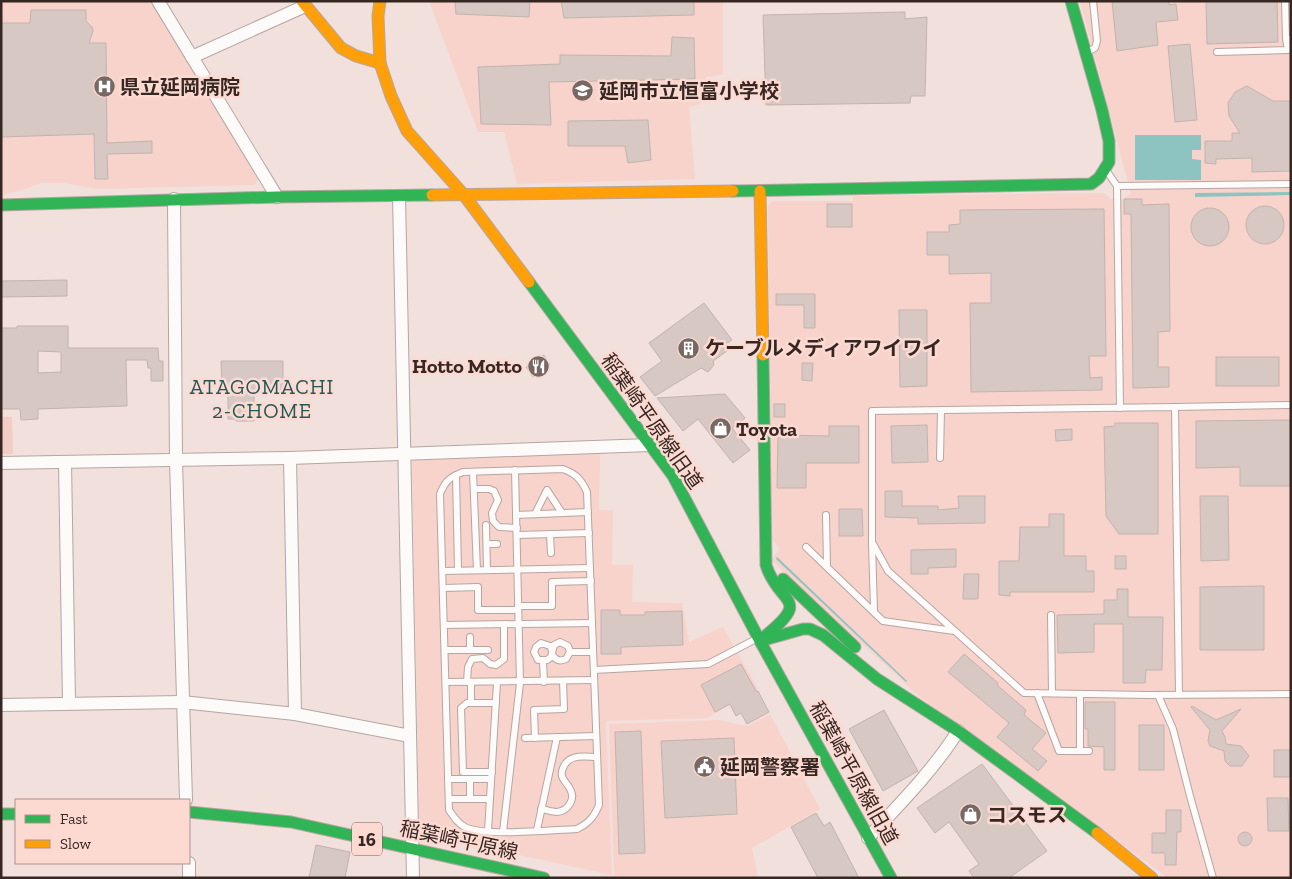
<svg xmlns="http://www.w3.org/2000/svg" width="1292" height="879" viewBox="0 0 1292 879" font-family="'Zilla Slab','Noto Sans JP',serif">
<rect width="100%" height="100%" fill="#f2e0dc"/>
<!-- built -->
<g fill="#f7d3cb">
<path d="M1 1H155L260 174 255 185 96 189 65 183H41L23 190 1 195Z"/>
<path d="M429 1H723V75L706 77 700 104 689 107 695 179 517 184 504 132H478Z"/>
<path d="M1080 1H1291V878H1168L921 698 771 560 780 549 772 539 768 206 772 201H853V196L1104 193 1111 199H1122L1131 194Z"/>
<path d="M600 450 599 510H613L612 565H633L632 602 682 603 689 642 723 627 758 689 707 718 606 721 612 875 426 835 419 826 412 462 420 456Z"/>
<path d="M770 714 820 809 752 848 758 878H626L614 875 609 724 718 720 748 726Z"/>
</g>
<!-- green -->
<path fill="#f3cdc4" d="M1 417H12L13 454H1Z"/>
<!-- water -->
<g fill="#8dc4c1">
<path d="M1135 135H1201V150H1192V159L1201 160V180H1135Z"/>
<path d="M1291 192V195L1195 197V193Z"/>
<path d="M777 557 907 681 906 682 776 559Z"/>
</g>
<!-- building -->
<g fill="#d8c8c4" stroke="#c2b3af" fill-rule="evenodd">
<path d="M455 1H530L529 17 456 14Z"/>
<path d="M561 1H694V15L564 18Z"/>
<path d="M1112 1H1169V5L1176 4 1178 20 1156 22 1158 45 1117 51Z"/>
<path d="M1206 1H1277L1278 42 1207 44Z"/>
<path d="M31 10H86V21L92 27 93 31 89 43H106L107 143 152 141V153L107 154 108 179H95L94 134 1 137V23H30Z"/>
<path d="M905 12V19L927 17 925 96H911L910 103 766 105 763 15Z"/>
<path d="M672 37 694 38 695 79 549 82 551 125 481 124 478 67 560 64V55L671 56Z"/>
<path d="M1190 44 1197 120 1175 122 1168 46Z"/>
<path d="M1247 86 1273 101H1291V171L1252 172V158L1216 159V164L1205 163V141H1232V133H1240L1229 116 1228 103 1235 92Z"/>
<path d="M648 120 651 160 628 163 625 146H568V121Z"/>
<path d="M1124 199H1142V205L1169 204 1170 331 1158 332V367H1169V387L1133 388 1131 214H1124Z"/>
<rect x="827" y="204" width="25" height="23"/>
<circle cx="1265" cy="225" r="19"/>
<circle cx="1210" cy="227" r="19"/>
<path d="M1104 209 1106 356H1089L1090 378 1102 377V390L971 392 970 303H991V273L949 274V255H927V232H949V225L960 224V210Z"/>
<path d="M67 280V296L1 297V281Z"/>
<path d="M776 294H815V328H804V305H776Z"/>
<path d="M704 303 732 340 723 346 727 351 713 361 714 365 708 372 701 368 655 396 640 377 662 361 649 343Z"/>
<path d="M899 310H927V386L900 387Z"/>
<path d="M17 326H68V348H158L159 361H163V381H151V368H148L147 360H126L127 406 38 409V419L21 420 20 409H1V328H17ZM38 351 61 352V372L38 373Z"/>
<path d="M544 355 550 365 533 377 526 367Z"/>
<rect x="1216" y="357" width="63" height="29"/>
<path d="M221 361H283V391L254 392V421H236V419H228V392H222Z"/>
<path d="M802 363H813L812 381 802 380Z"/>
<path d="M725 394 745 418 732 428 750 450 733 463 698 419 683 431 657 398Z"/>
<rect x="774" y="404" width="11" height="13"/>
<path d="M1291 420V486H1240V467L1196 468V421Z"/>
<path d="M1115 423H1158V534H1119L1106 516 1104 427 1115 426Z"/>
<path d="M927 425 928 462 892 463 891 426Z"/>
<path d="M829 426H859V463H806V488H777L778 435 829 436Z"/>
<path d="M1072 429V440L1056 441 1055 430Z"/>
<path d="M885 491H902V506H938V510L959 508 958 496H985V523L918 524V518L885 517Z"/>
<path d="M1200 496H1228L1229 560 1201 561Z"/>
<path d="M839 509H862L863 536H839Z"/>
<path d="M1049 514H1064V556H1086V571H1094V592H1010V596L999 595V561H1019L1020 527H1049Z"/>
<path d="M956 549V567L928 568V574H911V550Z"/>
<rect x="1115" y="556" width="11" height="13"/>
<path d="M964 574H979L978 599H963Z"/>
<path d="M1264 586V650H1200V587Z"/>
<path d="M1117 589H1128V617H1163L1162 670H1146L1145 683H1123V624H1094V652L1058 653 1057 615 1104 614V600H1117Z"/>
<path d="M601 610H620V615H645V612L682 611 683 645 621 647V654H601Z"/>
<path d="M964 654 998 683 997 685 1026 710 1024 715 1046 733 1032 749 1047 761 1038 771 997 737 1009 723 948 672Z"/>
<path d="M741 664 756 691H758L769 712 747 724 741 713 736 716 730 704 715 712 701 685Z"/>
<path d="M1085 702H1115V770H1104V747L1088 746V729H1085Z"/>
<path d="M1192 706 1216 720 1241 709 1222 731 1225 737 1226 744 1241 746 1249 756 1242 766H1230L1225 761 1224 751 1210 746 1208 741 1210 730 1191 707Z"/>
<path d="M884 710 918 771 883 791 849 729Z"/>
<rect x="1139" y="725" width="25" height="45"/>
<path d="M641 731 645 853 619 854 615 732Z"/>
<path d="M734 738 737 814 665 818 661 741Z"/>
<rect x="1274" y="750" width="17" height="27"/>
<path d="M982 764 1047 851 1009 878H974L969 871 979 864 949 822 935 833 917 808Z"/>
<path d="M1267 798H1288L1289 831H1268Z"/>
<path d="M1166 810H1181V832H1177L1176 865H1165V853H1152V833H1166Z"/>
<path d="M816 813 824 826 830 822 859 878H818L791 827Z"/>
<circle cx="1245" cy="839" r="7"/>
<path d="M316 845 350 852 345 878H309Z"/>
</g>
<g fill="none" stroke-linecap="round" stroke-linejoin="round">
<defs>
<g id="lane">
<path d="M1285 1 1286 39"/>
<path d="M1087 52 1095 48 1097 41 1093 1"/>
<path d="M1217 52 1288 50 1286 39H1291"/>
<path d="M1106 170 1117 186 1120 408"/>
<path d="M1117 186 1291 184"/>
<path d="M1175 407 1291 405"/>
<path d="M940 458 941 410"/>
<path d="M563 469C576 474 581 479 587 492L599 805C594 817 589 823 577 829 551 830 486 837 465 827 457 823 454 817 449 810L440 494C445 481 450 477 463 472Z"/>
<path d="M473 472 477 570"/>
<path d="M456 475 458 570"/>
<path d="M474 489H489L494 491 498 500 492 513 493 521 499 527 517 528"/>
<path d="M535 514 547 490 562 513"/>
<path d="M516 515 588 512"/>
<path d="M826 515 827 566"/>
<path d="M486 525 487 570"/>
<path d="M550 534 551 553"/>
<path d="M517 535 589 533"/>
<path d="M487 544H497"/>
<path d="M872 544 874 610"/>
<path d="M806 547 883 621 954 631"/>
<path d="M443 571 590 568"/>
<path d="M444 588 478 587V610H518"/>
<path d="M518 606H552V582L591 581"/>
<path d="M1051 615 1052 693"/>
<path d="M444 625 592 623"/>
<path d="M470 637V650"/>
<path d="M445 650H488"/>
<path d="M570 652H593"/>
<path d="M552 654C555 660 560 662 566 659L570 652 568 646 560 642 554 645 551 657 547 660H538L534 652 536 647 541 643 550 646 552 651"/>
<path d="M543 661 544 682"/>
<path d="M594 670 708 664 756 639"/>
<path d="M446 682 594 680"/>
<path d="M467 682 468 667 472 659 483 658 490 664 496 665 504 659V625"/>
<path d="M471 682V703"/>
<path d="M1037 693 1059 751H1089"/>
<path d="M1080 694V751"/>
<path d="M1179 694 1175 407 872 411V542L888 571 1024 693 1149 695 1291 694"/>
<path d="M1158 695 1173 729 1190 796 1213 878"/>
<path d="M525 738 596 736"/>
<path d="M535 738 534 710 564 709 563 681"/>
<path d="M492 772H463L461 708 467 703H496"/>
<path d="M448 779H491"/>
<path d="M470 779V799"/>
<path d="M449 799H490"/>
<path d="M541 809C547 810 552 812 557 812 568 811 576 799 570 789 568 784 563 781 562 776 561 773 562 771 563 768 569 753 584 757 597 757"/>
<path d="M537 830 557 737"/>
<path d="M488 831 497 683"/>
<path d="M503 832 520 683 515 470"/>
</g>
<g id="street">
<path d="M158 1 277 197"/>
<path d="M192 57 305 6"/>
<path d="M399 196 413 878"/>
<path d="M174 199 176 461 186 800"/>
<path d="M290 458 295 714"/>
<path d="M65 462 69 703"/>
<path d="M1 463 290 458 650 445"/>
<path d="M1 705 182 702 295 714 410 736"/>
<path d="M868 838C899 805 935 768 958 731"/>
<path d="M189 863V878"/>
</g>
<g id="fast">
<path d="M733 191 1091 184 1099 178 1109 162V141L1102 110 1071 1"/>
<path d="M1 205 277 197 432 195"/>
<path d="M529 282 673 476 760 641 891 878"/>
<path d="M763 355 766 565C778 605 814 597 764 637"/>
<path d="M783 579 855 647"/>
<path d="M760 641 803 629H810L823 635 877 679 958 731 1097 833"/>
<path d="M189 812 291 822 544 878"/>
<path d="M1 814H16"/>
</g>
<g id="slow">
<path d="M302 1 341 48 356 56 380 63"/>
<path d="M380 1 378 16 380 63 391 96 407 131 464 195 529 282"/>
<path d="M760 191 763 355"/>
<path d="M432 195 733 191"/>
<path d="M1097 833 1152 878"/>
</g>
</defs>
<!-- lane casing -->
<use href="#lane" stroke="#b5a6a2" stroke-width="8"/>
<!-- street casing -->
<use href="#street" stroke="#b5a6a2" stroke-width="14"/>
<!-- fast casing -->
<use href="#fast" stroke="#b5a6a2" stroke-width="13"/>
<!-- slow casing -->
<use href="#slow" stroke="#b5a6a2" stroke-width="13"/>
<!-- lane -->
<use href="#lane" stroke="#fdfafa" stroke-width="6"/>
<!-- street -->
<use href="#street" stroke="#fdfafa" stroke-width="12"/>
<!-- fast -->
<use href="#fast" stroke="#30b455" stroke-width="11"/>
<!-- slow -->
<use href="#slow" stroke="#ff9f0a" stroke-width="11"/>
</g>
<!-- icons -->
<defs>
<symbol id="hospital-disc" viewBox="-11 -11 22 22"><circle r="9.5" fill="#786864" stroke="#fcdad2"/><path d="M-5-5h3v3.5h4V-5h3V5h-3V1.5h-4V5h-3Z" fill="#fff"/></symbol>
<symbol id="school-disc" viewBox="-11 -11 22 22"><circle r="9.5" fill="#786864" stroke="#fcdad2"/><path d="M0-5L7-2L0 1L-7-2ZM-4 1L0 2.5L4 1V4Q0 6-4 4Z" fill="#fff"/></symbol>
<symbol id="building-disc" viewBox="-11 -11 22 22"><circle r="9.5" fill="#786864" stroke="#fcdad2"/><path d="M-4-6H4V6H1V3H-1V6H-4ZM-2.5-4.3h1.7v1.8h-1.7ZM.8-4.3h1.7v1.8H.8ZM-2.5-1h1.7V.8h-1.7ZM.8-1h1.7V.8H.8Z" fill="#fff"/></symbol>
<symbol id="restaurant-disc" viewBox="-11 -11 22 22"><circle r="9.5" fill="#786864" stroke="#fcdad2"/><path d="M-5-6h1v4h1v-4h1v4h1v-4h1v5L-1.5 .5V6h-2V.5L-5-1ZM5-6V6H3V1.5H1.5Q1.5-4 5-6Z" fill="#fff"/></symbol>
<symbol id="shop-disc" viewBox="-11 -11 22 22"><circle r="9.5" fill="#786864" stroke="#fcdad2"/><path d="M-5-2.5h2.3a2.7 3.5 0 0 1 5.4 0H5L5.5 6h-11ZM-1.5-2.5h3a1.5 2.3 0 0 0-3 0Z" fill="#fff"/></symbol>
<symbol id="civic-disc" viewBox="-11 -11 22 22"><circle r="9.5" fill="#786864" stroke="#fcdad2"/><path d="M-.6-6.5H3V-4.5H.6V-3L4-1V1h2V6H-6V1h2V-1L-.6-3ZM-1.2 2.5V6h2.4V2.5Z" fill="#fff"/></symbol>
</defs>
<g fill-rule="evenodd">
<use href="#hospital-disc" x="92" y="74" width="25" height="25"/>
<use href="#school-disc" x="570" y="78" width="25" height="25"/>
<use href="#building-disc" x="676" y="336" width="25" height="25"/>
<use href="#restaurant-disc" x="526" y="354" width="25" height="25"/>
<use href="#shop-disc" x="708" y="416" width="25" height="25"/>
<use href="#civic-disc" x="692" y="754" width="25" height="25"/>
<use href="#shop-disc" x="958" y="802" width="25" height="25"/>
</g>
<g text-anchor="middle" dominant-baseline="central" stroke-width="5" stroke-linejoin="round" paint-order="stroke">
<!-- shield labels -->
<rect fill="#fcdad2" stroke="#725d58" stroke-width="1" x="352" y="822.5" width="30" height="33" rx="4"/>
<g font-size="19" font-weight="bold" fill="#372723">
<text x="367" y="839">16</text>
</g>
<!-- poi labels -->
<g font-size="20" font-weight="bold" fill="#372723" stroke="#fcdad2" text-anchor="start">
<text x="120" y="87">県立延岡病院</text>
<text x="599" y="91">延岡市立恒富小学校</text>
<text x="705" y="348">ケーブルメディアワイワイ</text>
<text x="522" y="366" text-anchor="end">Hotto Motto</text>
<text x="736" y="429">Toyota</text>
<text x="720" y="767">延岡警察署</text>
<text x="987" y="815">コスモス</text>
</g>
<!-- street labels -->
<g font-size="20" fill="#372723" stroke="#fcdad2">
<text transform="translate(652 421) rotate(55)">稲葉崎平原線旧道</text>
<text transform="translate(854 773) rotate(61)">稲葉崎平原線旧道</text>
<text transform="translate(459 840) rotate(12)">稲葉崎平原線</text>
</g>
<!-- neighbourhood labels -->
<g font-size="21" letter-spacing="1" fill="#1f5a59" stroke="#fcdad2">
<text x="262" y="386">ATAGOMACHI<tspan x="262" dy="24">2-CHOME</tspan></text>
</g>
</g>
<!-- border -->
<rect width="1292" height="879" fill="none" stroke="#372723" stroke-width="5"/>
<!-- legend -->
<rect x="15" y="799" width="175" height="65" fill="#fcdad2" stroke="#ad928c"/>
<rect x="25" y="815" width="25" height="8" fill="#30b455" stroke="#ad928c"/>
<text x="60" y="824" font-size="15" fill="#372723">Fast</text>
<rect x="25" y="840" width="25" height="8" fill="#ff9f0a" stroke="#ad928c"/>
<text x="60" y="849" font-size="15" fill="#372723">Slow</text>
</svg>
